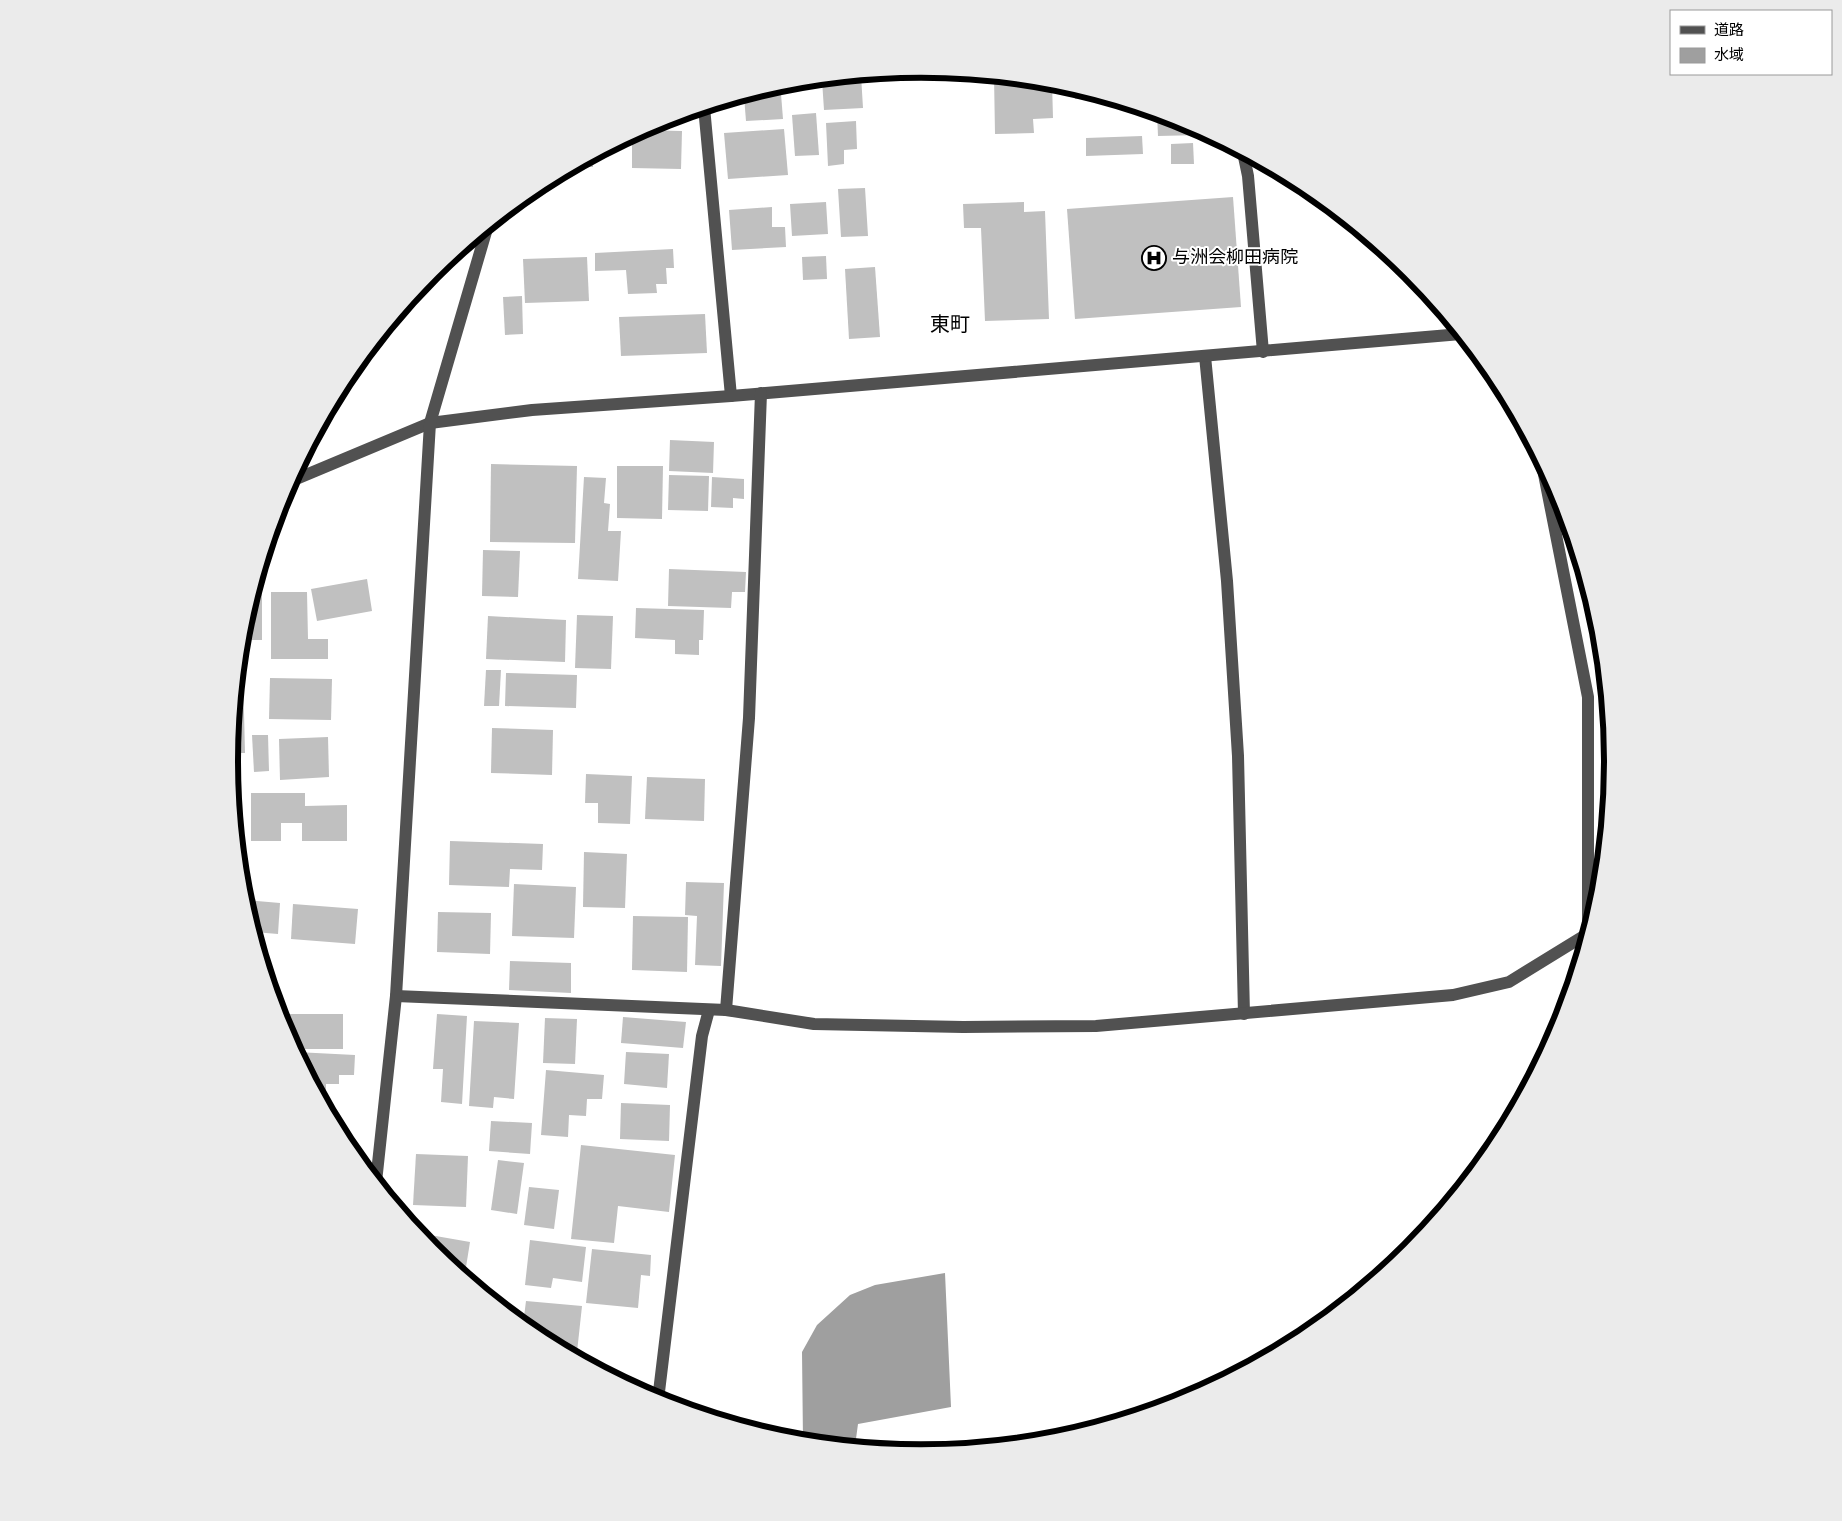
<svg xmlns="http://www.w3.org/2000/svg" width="1842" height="1521" viewBox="0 0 1842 1521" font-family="Overpass,'Noto Sans JP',sans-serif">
<rect width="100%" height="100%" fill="#fff"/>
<!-- water -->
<path fill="#9f9f9f" d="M945 1273 951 1407 858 1424 855 1446 803 1441 802 1352 817 1325 850 1295 875 1285Z"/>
<!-- building -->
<g fill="#c0c0c0">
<path d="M861 75 863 108 824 110 822 80 846 79V76Z"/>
<path d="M994 76 1052 82 1053 118 1033 119 1034 133 995 134Z"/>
<path d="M1075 88 1110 99H1075Z"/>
<path d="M781 94 783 119 746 121 744 96Z"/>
<path d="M816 113 819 155 795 156 792 115Z"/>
<path d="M1157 113 1186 122 1201 130V135L1158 136Z"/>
<path d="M856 121 857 149 844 150V164L828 166 826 123Z"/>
<path d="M784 129 788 175 728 179 724 133Z"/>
<path d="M640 130 682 131 681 169 632 168V134Z"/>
<path d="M1142 136 1143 154 1086 156V138Z"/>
<path d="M1193 143 1194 164H1171V144Z"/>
<path d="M593 155V167H572L588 158Z"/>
<path d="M865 188 868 236 841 237 838 189Z"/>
<path d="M1233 197 1241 307 1075 319 1067 209Z"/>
<path d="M826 202 828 234 792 236 790 204Z"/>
<path d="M1024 202V212L1045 211 1049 319 985 321 981 228H964L963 204Z"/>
<path d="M772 207V227H785L786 247 732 250 729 210Z"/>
<path d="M673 249 674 268H666L667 284H656L657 293 628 294 626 270 595 271V253Z"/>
<path d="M826 256 827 279 803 280 802 257Z"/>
<path d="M587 257 589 301 525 303 523 259Z"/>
<path d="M875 267 880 337 849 339 845 269Z"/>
<path d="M522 296 523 334 505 335 503 297Z"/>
<path d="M705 314 707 353 621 356 619 317Z"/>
<path d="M670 440 714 442 713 473 669 471Z"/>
<path d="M491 464 577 466 575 543 490 542Z"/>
<path d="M617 466H663L662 519 617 518Z"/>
<path d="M669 475 709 476 708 511 668 510Z"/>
<path d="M584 477 606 478 604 503 610 504 608 531H621L618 581 578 579Z"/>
<path d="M712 477 744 479V499L733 498V508L711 507Z"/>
<path d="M483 550 520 551 518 597 482 596Z"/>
<path d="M262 564V640H241L243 625Z"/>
<path d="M669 569 746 572 745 592H732L731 608 668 606Z"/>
<path d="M367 579 372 611 317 621 311 589Z"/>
<path d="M271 592H307L308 639H328V659H271Z"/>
<path d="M636 608 704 610 703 640H699V655L675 654V640L635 638Z"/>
<path d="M577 615 613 616 611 669 575 668Z"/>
<path d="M488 616 566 620 565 662 486 659Z"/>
<path d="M486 670H501L499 706H484Z"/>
<path d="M238 672H243L245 753H230Z"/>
<path d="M506 673 577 675 576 708 505 706Z"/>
<path d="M270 678 332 679 331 720 269 719Z"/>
<path d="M492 728 553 730 552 775 491 773Z"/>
<path d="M252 735H268L269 771 254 772Z"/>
<path d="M328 737 329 777 280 780 279 739Z"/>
<path d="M586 774 632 776 630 824 598 823V803H585Z"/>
<path d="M647 777 705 779 704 821 645 819Z"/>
<path d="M251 793H305V806L347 805V841H302V823H281V841H251Z"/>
<path d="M234 812 239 813 238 841H237Z"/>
<path d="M450 841 543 844 542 870 510 869 509 887 449 885Z"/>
<path d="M584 852 627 854 625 908 583 907Z"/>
<path d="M686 882 724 883 721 966 695 965 697 916 685 915Z"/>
<path d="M514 884 576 887 574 938 512 936Z"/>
<path d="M244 900 280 903 278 934 254 932Z"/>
<path d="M293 904 358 909 355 944 291 939Z"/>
<path d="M438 912 491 913 490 954 437 952Z"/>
<path d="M633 916 688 917 687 972 632 970Z"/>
<path d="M510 961 571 963V993L509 990Z"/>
<path d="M281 1014H343V1049H295L282 1025Z"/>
<path d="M437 1014 467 1016 462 1104 441 1102 443 1069H433Z"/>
<path d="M623 1017 686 1022 683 1048 621 1043Z"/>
<path d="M545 1018 577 1019 575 1064 543 1063Z"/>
<path d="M474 1021 519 1023 514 1099 494 1097 493 1108 469 1106Z"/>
<path d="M296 1052 355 1055 354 1075H339V1084H326V1096H320Z"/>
<path d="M626 1052 669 1054 667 1088 624 1084Z"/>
<path d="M546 1070 604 1075 602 1099H587L586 1116 569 1115 568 1137 541 1135Z"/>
<path d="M621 1103 670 1105 669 1141 620 1139Z"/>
<path d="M491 1121 532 1123 530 1154 489 1151Z"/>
<path d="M581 1145 675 1155 669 1212 618 1206 614 1243 571 1239Z"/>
<path d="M416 1154 468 1156 466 1207 413 1205Z"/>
<path d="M498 1160 524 1163 517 1214 491 1210Z"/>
<path d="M529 1187 559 1190 554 1229 524 1225Z"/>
<path d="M430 1235 470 1242 466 1267 449 1264 432 1249 428 1245Z"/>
<path d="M530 1240 586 1247 582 1282 553 1278 551 1288 525 1285Z"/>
<path d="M592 1249 651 1255 650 1276 641 1275 638 1308 586 1303Z"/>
<path d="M526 1301 582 1306 577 1352 565 1351 536 1336 523 1325Z"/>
</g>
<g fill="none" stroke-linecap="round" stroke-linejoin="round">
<!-- minor -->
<g stroke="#515151" stroke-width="12">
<path d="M704 107 731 396"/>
<path d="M1243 152 1248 176 1263 352"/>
<path d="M1205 356 1227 581 1238 756 1244 1014"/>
<path d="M1541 459 1588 697V935"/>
<path d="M289 482 430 423 532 410 731 396 1461 334"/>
<path d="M396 996 726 1010 814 1024 963 1027 1096 1026 1453 995 1509 982 1587 934"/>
<path d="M726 1010 749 718 761 393"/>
<path d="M376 1182 396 996 430 423 488 225"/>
<path d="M658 1400 702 1036 709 1010"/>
</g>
</g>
<!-- icons -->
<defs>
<symbol id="hospital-ring" viewBox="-11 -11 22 22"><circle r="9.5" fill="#fff" stroke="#000" stroke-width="1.5"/><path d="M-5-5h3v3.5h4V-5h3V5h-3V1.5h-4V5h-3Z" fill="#000"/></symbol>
</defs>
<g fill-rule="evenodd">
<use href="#hospital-ring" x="1140" y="244" width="28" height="28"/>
</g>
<g text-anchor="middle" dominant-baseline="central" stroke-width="4" stroke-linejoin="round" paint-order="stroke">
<!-- poi labels -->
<g font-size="18" fill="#000" stroke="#fff" text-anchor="start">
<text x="1172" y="258">与洲会柳田病院</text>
</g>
<!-- quarter labels -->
<g font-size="20" fill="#000" stroke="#fff">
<text x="950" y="326">東町</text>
</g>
</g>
<!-- crop -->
<path d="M0 0H1842V1521H0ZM238 761a683 683 0 1 1 1366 0a683 683 0 1 1-1366 0Z" fill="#ebebeb" fill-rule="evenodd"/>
<path fill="none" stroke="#000" stroke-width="6" d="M238 761a683 683 0 1 1 1366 0a683 683 0 1 1-1366 0Z"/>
<!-- legend -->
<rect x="1670" y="10" width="162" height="65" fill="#ffffff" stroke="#999999"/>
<rect x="1680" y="26" width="25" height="8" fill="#515151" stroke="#999999"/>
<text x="1714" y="35" font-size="15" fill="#000000">道路</text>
<rect x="1680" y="48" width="25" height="15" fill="#9f9f9f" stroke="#999999"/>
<text x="1714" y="60" font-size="15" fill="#000000">水域</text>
</svg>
